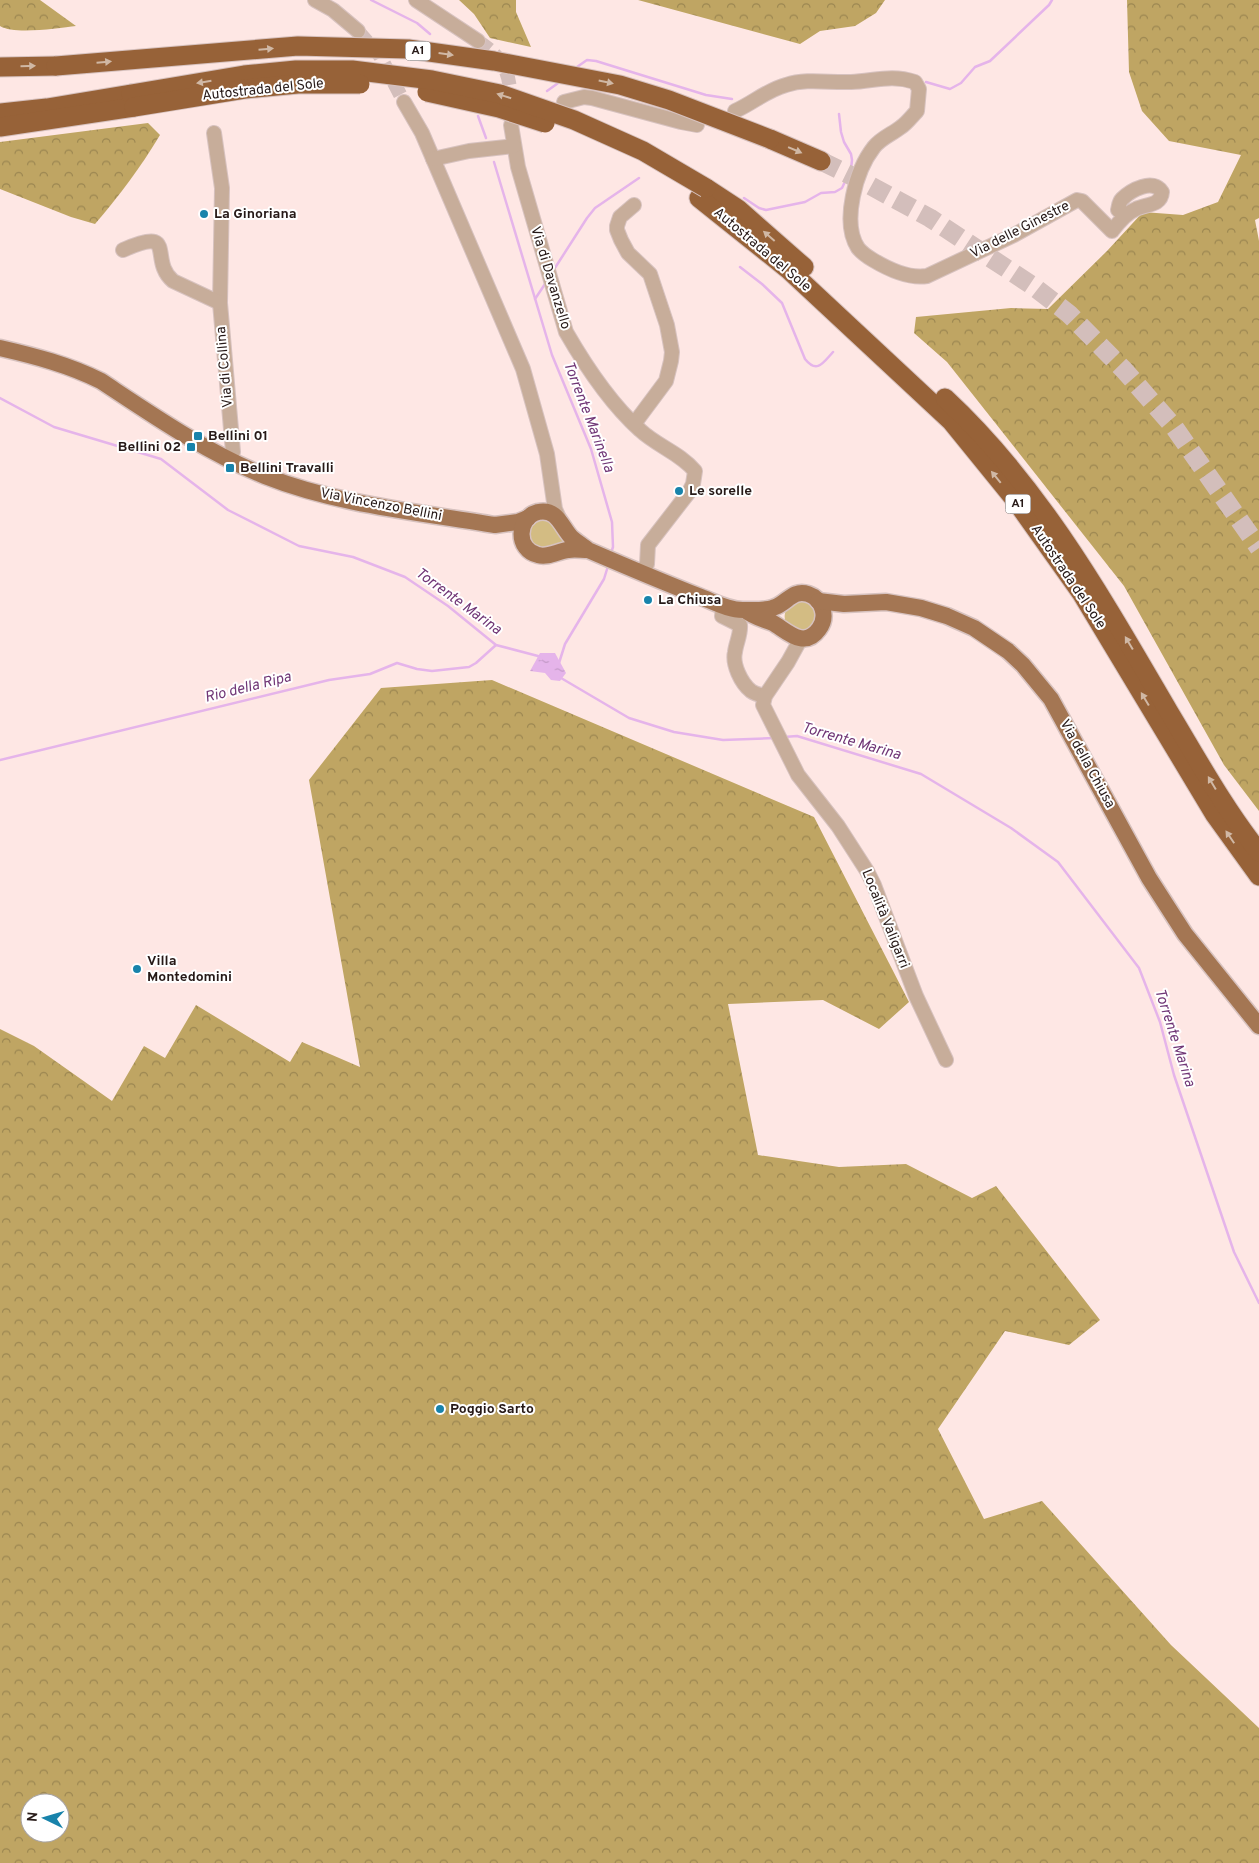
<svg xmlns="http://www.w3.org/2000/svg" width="1259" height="1863" viewBox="0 0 1259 1863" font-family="Overpass,sans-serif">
<defs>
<pattern id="forest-crowns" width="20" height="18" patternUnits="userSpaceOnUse" patternTransform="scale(1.25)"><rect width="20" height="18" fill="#bfa563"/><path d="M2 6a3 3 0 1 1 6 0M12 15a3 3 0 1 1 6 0" fill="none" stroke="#9b8651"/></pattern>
<pattern id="water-ripples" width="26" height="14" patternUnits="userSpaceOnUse" patternTransform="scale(1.25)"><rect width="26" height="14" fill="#e5b4ea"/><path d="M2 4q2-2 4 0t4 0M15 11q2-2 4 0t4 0" fill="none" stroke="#c49ac8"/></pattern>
</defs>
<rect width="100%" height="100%" fill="#fee7e4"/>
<!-- green -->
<g fill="#d3bc83">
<path d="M543 512 564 540 562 545 554 553 522 539 521 534Z"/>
<path d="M796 600 813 603 818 620 806 633 786 624C782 612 787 607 796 600Z"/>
</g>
<!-- forest -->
<g fill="url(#forest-crowns)" fill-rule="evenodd">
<path d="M0 0H40L76 26C59 28 14 35 0 26Z"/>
<path d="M459 0H516V12L531 47 490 38 474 14Z"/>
<path d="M638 0H885L876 13 855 26 820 31 800 44Z"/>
<path d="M1127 0H1259V218L1255 220 1259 241V811L1224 765 1124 586 947 362 914 333 916 317 1011 308 1048 309 1107 251 1143 212 1183 215 1218 202 1241 155 1169 141 1142 111 1129 72Z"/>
<path d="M148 123 160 135C141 167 119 196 95 224L71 217 0 189V142Z"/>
<path d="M492 680 814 817 909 1002 879 1029 823 1000 728 1004 758 1155 839 1167 906 1164 972 1198 996 1186 1100 1320 1069 1345 1005 1331 938 1429 984 1519 1042 1501 1171 1645 1259 1728V1863H0V1029L34 1046 112 1101 144 1046 165 1058 196 1005 290 1062 302 1042 360 1067 309 780 381 688ZM30 1803H60V1833H30Z"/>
</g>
<!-- water -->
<path fill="url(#water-ripples)" d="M540 653H555L566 673 560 681 551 680 545 673 530 671Z"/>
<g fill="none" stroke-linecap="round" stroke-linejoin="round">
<!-- stream -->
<g stroke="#e5b4ea" stroke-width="2.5">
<path d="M371 0 417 23 430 34"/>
<path d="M574 69 587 60 596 61 706 95 732 99"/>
<path d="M926 82 950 89 961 83 975 67 990 61 1049 5 1052 0"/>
<path d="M547 91 561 81"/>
<path d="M478 116 486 138"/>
<path d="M494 162 552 355 591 449 612 522 613 547 611 553"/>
<path d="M744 198 759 208 766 210 805 202 821 193 835 192 842 188 851 169 852 160 851 154 844 142 841 132 839 114"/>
<path d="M740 267 762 284 782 303 805 359C817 374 823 363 833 352"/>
<path d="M553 271 587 218 595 208 639 178"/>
<path d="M535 299 545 284"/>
<path d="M0 398 54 427 161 459 228 510 299 546 353 557 405 577 448 606 496 645 538 656 541 659"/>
<path d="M559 663 565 644 604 579 608 566"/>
<path d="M561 678 629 718 674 732 723 740 774 738"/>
<path d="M784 737 797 736 921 774 1011 828 1058 862 1139 968 1160 1022 1174 1075 1234 1252 1259 1303"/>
<path d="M0 760 329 680 370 674 397 663 417 669 432 671 469 667 476 663 496 645"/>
</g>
<!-- minor-tunnel -->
<g stroke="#d3bebb" stroke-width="14" stroke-dasharray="14 7" stroke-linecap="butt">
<path d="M358 31 380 56 404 102"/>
<path d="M478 41C506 60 510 73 511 105"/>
</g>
<!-- highway-tunnel -->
<path stroke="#d3bebb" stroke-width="19" stroke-dasharray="19 9" stroke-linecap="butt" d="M821 161 860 180 930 218 1033 286 1069 314 1124 370 1174 427 1259 548"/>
<defs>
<g id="minor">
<path d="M315 0 333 10 358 31"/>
<path d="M416 0 478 41"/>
<path d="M404 102 422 133 523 369 547 454 555 509 559 518"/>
<path d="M564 102 584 97 592 98 681 122 697 125"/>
<path d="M735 111C753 103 767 90 786 85 807 78 829 83 851 82 875 81 891 74 915 82L919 89 917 111C912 116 907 123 901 127 892 134 881 138 874 147 856 170 841 222 858 248 862 253 868 257 873 260 888 269 909 279 927 276L1014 235 1077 200 1082 201 1112 231C1118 223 1126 213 1136 209 1146 204 1161 206 1162 192 1153 178 1131 190 1122 199 1119 202 1119 206 1118 210"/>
<path d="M511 125 518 167 566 332C585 365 611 404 640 430 657 446 680 453 695 471L693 484 689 492 648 545 647 564 641 573"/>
<path d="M214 133 222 188 220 303 233 452 229 460"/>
<path d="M433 159 469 151 514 146"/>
<path d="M634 205 620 217 617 226V230L621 240 628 253 650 274 667 325 672 352 671 361 666 381 634 424"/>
<path d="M123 250C179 225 148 260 173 281L220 303"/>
<path d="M723 606 722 616 740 625C741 634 736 643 735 652 732 664 741 683 751 691 755 694 760 695 765 696"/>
<path d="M806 638 799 642 788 662 765 696 763 705 798 775 838 826 867 871 874 885 916 996 946 1060"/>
</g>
<g id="major">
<path d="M0 348C35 356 69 365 101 381 154 416 206 452 265 476 338 505 418 512 495 525L518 522 528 518"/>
<path d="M588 550C581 550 574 549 568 550 558 551 548 558 538 555 516 550 516 518 538 512 558 508 561 527 572 538 577 542 583 546 588 550 625 566 663 582 701 597 714 602 730 611 745 610 753 610 767 611 775 607 787 603 793 589 808 594 823 599 828 617 819 629 804 650 787 631 773 623 763 619 753 617 745 610"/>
<path d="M818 601 844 604 886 602 921 608 947 616 974 628 1008 651 1023 665 1051 699 1149 878 1185 934 1259 1026"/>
</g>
<g id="highway">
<path d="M0 67 56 66"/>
<path d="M0 113 47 108 131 94"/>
<path d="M0 127 134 107"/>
<path d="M770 139 821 161"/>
<path d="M706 188 738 209 804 267"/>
<path d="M699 198 789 270 951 421 1016 501 1082 594 1215 815 1259 876"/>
<path d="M945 398C1040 486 1104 601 1169 712 1198 760 1224 808 1259 852"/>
</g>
</defs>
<!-- minor casing -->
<use href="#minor" stroke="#d7c2bf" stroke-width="16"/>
<!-- major casing -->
<use href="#major" stroke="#d7c2bf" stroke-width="19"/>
<!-- highway casing -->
<use href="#highway" stroke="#d7c2bf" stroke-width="21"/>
<!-- minor -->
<use href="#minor" stroke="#c7ad9a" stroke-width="14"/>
<!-- major -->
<use href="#major" stroke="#a47653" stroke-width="16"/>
<!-- highway -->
<use href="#highway" stroke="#976238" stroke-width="19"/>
<defs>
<g id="highway-bridge">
<path d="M56 66 298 46 408 49 494 61 620 85 669 100 770 139"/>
<path d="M427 92 499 108 545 123"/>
<path d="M131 94 244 75 296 70H352L432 80 500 94 574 120 643 151 706 188"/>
<path d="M134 107 245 89 298 84H360"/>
</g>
</defs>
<!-- highway-bridge casing -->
<use href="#highway-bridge" stroke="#d7c2bf" stroke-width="21" stroke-linecap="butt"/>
<!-- highway-bridge -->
<use href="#highway-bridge" stroke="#976238" stroke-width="19"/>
</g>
<!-- one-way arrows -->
<defs><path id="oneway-solid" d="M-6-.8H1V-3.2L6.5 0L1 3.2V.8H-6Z" transform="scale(1.25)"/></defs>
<g fill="#d0b8a5">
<use href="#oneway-solid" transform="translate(266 49) rotate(-5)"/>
<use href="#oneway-solid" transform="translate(446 54) rotate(8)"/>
<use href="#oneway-solid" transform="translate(104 62) rotate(-5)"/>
<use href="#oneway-solid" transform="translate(28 66) rotate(-1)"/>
<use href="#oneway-solid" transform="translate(204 82) rotate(171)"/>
<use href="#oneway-solid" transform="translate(606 82) rotate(12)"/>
<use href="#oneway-solid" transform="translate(504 96) rotate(-163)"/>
<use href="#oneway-solid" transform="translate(795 150) rotate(23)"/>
<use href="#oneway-solid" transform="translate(769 236) rotate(-139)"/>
<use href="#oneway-solid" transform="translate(996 477) rotate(-129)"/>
<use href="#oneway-solid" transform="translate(1129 643) rotate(-121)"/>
<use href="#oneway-solid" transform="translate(1145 699) rotate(-121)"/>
<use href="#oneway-solid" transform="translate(1212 783) rotate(-121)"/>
<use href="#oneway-solid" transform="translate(1230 837) rotate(-124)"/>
</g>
<!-- markers -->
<g fill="#1883ab" stroke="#fff" stroke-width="2">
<circle cx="204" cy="214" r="5"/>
<rect x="193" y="431" width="10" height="10" rx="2.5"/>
<rect x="186" y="442" width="10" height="10" rx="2.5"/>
<rect x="225" y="463" width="10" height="10" rx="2.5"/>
<circle cx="679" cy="491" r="5"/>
<circle cx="648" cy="600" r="5"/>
<circle cx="137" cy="969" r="5"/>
<circle cx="440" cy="1409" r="5"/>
</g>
<g text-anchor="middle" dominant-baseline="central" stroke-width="4" stroke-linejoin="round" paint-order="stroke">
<!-- shield labels -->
<g fill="#fff" stroke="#675e5d" stroke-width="1">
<rect x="405.5" y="41.5" width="25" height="19" rx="4"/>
<rect x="1005.5" y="494.5" width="25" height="19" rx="4"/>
</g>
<g font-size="12" font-weight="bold" fill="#261917">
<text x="418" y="51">A1</text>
<text x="1018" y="504">A1</text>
</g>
<!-- street labels -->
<g font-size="14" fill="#261917" stroke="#fff">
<text transform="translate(263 90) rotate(-6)">Autostrada del Sole</text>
<text transform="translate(1020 230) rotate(-27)">Via delle Ginestre</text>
<text transform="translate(762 250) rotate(40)">Autostrada del Sole</text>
<text transform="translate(550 278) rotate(73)">Via di Davanzello</text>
<text transform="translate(225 367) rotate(-95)">Via di Collina</text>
<text transform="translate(381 505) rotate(11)">Via Vincenzo Bellini</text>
<text transform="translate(1068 577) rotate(56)">Autostrada del Sole</text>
<text transform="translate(1087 764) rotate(61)">Via della Chiusa</text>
<text transform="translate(885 919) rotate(68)">Località Valigarri</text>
</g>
<!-- poi labels -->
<g font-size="14" font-weight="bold" fill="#261917" stroke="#fff" text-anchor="start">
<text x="214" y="214">La Ginoriana</text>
<text x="208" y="436">Bellini 01</text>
<text x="181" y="447" text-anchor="end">Bellini 02</text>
<text x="240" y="468">Bellini Travalli</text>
<text x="689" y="491">Le sorelle</text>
<text x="658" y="600">La Chiusa</text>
<text x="147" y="961">Villa<tspan x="147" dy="16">Montedomini</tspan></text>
<text x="450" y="1409">Poggio Sarto</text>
</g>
<!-- water labels -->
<g font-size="15" font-style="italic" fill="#703676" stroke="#fff">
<text transform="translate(588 417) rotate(69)">Torrente Marinella</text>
<text transform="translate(458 602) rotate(36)">Torrente Marina</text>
<text transform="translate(248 688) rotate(-14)">Rio della Ripa</text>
<text transform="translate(851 742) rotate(16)">Torrente Marina</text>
<text transform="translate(1174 1038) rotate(72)">Torrente Marina</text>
</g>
</g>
<!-- north arrow -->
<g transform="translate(45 1818) rotate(275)"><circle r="24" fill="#ffffff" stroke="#a8a3a2"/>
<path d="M0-4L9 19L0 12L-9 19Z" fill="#1883ab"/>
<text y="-8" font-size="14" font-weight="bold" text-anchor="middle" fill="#261917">N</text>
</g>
</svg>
